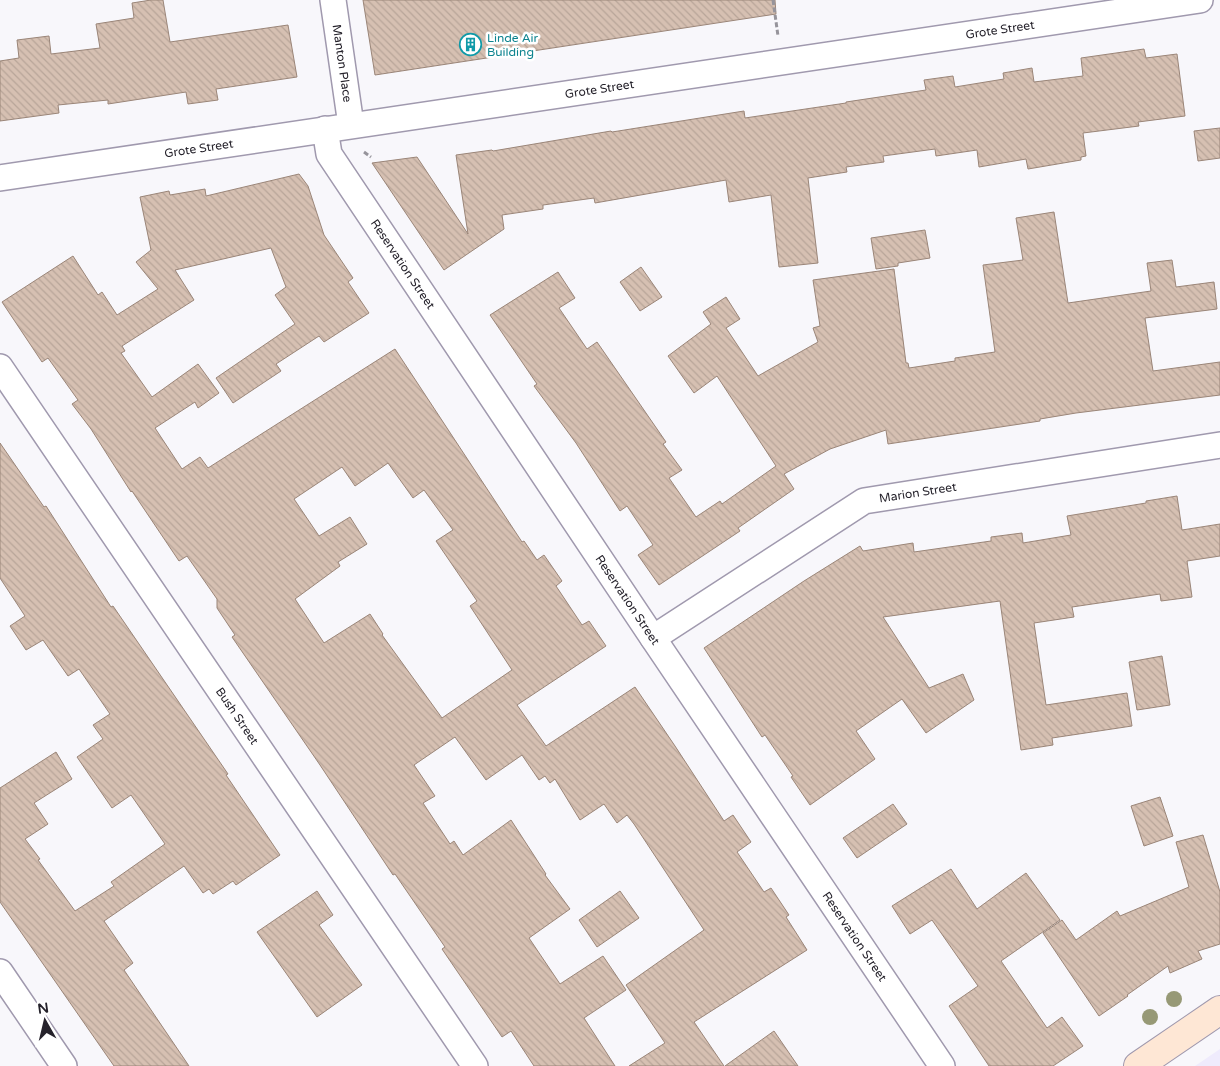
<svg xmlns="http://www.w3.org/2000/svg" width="1220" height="1066" viewBox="0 0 1220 1066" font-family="'Varela Round',sans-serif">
<defs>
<pattern id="building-back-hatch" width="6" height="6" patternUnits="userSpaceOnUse" patternTransform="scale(1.25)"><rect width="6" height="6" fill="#d6c0b2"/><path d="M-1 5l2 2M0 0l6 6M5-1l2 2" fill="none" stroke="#b8a599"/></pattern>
</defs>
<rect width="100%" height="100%" fill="#f8f7fb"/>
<!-- commercial -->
<path fill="#efebfc" d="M1220 1049V1066H1195Z"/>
<!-- building -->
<g fill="url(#building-back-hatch)" stroke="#9a8578" fill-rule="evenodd">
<path d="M151 0H163L170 42 288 25 297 77 216 89 218 100 188 104 186 92 108 104V100L58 105 59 113 0 121V61L19 58 17 40 49 36 51 54 100 48 96 24 134 18 132 3Z"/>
<path d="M363 0H775L776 14 375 75Z"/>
<path d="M1144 49 1146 58 1177 54 1185 116 1138 122 1139 126 1083 133 1086 156 1081 157V160L1028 169 1026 159 979 167 977 150 936 156 935 149 883 156 884 162 846 167 847 172 808 178 818 263 779 267 771 195 729 202 726 180 595 203 594 198 543 205V209L502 215 504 229 444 270 372 163 417 157 468 234 456 155 492 150 493 151 611 131 612 132 744 111 745 118 846 103V102L926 90 924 80 953 76 955 87 1004 79 1003 73 1032 68 1034 82 1083 76 1081 58Z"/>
<path d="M1220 128V158L1198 161 1194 131Z"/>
<path d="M299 174 308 186 324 235 353 278 348 282 369 313 324 342 319 336 276 364 281 371 233 403 216 378 295 324 275 295 286 287 271 248 175 270 194 300 122 346 125 351 121 353 152 397 198 364 219 393 198 408 195 402 155 428 182 469 200 457 208 468 395 349 522 542 524 541 537 560 544 555 562 581 556 586 582 625 589 621 606 646 517 705 546 746 635 687 675 746 724 821 733 815 751 842 737 852 764 892 771 888 789 915 786 917 807 950 694 1022 724 1066H629L665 1043 626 985 704 930 634 824 627 815 617 823 604 804 580 820 555 779 550 783 545 776 539 780 522 755 486 780 455 737 414 765 435 796 423 803 450 844 454 841 463 855 511 820 546 874 545 875 570 909 529 938 560 984 603 956 626 990 584 1018 615 1066H534L511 1031 502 1037 442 949 445 947 395 874 393 875 320 765 232 637 235 635 217 608V599L187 556 179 561 132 491 131 492 91 429 72 404 78 400 48 358 42 362 2 302 73 256 98 295 102 292 117 315 158 289 136 262 151 250 140 197 169 191 170 195 205 189 206 196ZM388 463 413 498 424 490 453 530 436 541 477 601 470 606 512 670 442 718 382 635 383 634 370 614 324 643 295 599 340 566 338 562 367 544 350 517 319 536 294 499 342 467 355 486Z"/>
<path d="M1054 212 1068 303 1151 291 1147 263 1172 260 1176 287 1214 282 1217 309 1145 318 1153 371 1220 362V395L1076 413 1040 419V421L888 444 886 430 830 449 784 474 794 489 738 528 740 531 659 585 638 555 653 545 627 506 620 511 576 443 534 386 537 384 490 315 558 272 575 298 559 308 587 349 597 342 666 442 663 444 682 470 669 478 696 517 720 501 722 504 776 466 717 376 694 393 668 356 711 324 703 312 726 297 740 319 726 328 758 376 818 342 813 328 820 326 813 280 894 269 906 363H908L909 368 955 361V358L995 352 983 265 1023 260 1016 218Z"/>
<path d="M925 230 930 258 898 263V266L876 269 871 238Z"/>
<path d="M641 267 662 297 640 311 620 282Z"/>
<path d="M0 443 44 507 46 506 111 607 113 606 228 774 226 775 280 855 236 885 233 881 213 894 209 889 203 893 184 866 104 921 133 963 124 970 189 1066H114L0 902V788L56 752 72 779 34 803 48 824 25 839 40 859 38 860 75 911 114 886 111 882 165 844 131 795 112 808 77 757 103 739 93 725 110 714 79 669 68 676 43 640 26 650 10 626 25 616 0 578Z"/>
<path d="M1177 496 1182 530 1220 524V556L1187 561 1192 597 1161 601 1160 594 1072 607 1074 617 1034 623 1046 705 1127 693 1132 726 1052 738 1053 745 1021 750 1000 601 883 617 929 688 963 674 974 700 926 733 902 699 856 731 875 759 810 805 791 777 793 776 765 735 762 737 704 648 804 581 860 546 863 551 913 543 914 552 991 541V537L1022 533 1023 543 1071 535 1067 516 1146 503V501Z"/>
<path d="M1162 656 1170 705 1137 710 1129 662Z"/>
<path d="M1160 797 1173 836 1144 846 1131 806Z"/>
<path d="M893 804 907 824 857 858 843 838Z"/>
<path d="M1203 835 1220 892V944L1198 951 1202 959 1170 973 1168 966 1127 995 1128 996 1099 1016 1043 933 1062 920 1076 940 1117 911 1120 916 1189 887 1176 842Z"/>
<path d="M951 869 977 909 1026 873 1060 920 1001 961 1047 1028 1062 1017 1083 1046 1053 1066H989L949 1006 978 986 932 920 910 934 892 906Z"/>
<path d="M317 891 333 915 319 925 362 985 317 1017 257 932Z"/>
<path d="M620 891 639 918 597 947 579 920Z"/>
<path d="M774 1031 798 1066H725Z"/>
</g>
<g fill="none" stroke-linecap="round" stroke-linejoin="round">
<defs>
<g id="street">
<path id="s1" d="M333 0 351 125"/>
<path id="s2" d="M325 129 329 154 653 638 942 1066"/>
<path id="s3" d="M0 178 1200 0"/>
<path id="s4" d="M0 367 475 1066"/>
<path id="s5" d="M653 638 864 501 1220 445"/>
<path d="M0 972 64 1066"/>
</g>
<path id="secondary" d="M1138 1066 1220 1010"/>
</defs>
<!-- street casing -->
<use href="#street" stroke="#a099ae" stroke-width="28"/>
<!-- secondary casing -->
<use href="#secondary" stroke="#a099ae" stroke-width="30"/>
<!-- path -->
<g stroke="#96949b" stroke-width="3" stroke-dasharray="5 2.5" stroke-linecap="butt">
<path d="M773 0 778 36"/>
<path d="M364 152 371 157"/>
</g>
<!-- street -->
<use href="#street" stroke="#fff" stroke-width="25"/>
<!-- secondary -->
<use href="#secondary" stroke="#fee7d5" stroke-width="28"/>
</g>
<!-- trees -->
<g fill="#979976">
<circle cx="1174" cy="999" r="8"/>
<circle cx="1150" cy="1017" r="8"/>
</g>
<!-- icons -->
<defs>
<symbol id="building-ring" viewBox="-11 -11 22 22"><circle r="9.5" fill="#fff" stroke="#0f9aa8" stroke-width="1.5"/><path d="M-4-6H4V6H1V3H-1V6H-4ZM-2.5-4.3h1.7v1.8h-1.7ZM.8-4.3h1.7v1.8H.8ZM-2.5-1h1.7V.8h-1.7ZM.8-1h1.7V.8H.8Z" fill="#0f9aa8"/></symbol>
</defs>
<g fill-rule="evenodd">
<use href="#building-ring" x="458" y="32" width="25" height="25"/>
</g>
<g text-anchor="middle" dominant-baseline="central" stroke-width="5" stroke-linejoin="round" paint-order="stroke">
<!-- street labels -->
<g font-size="12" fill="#25222b" stroke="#fff">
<text stroke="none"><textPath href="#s3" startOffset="1011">Grote Street</textPath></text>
<text stroke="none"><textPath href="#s1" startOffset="64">Manton Place</textPath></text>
<text stroke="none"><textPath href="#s3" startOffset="606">Grote Street</textPath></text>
<text stroke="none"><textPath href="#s3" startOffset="201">Grote Street</textPath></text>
<text stroke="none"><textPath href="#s2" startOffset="158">Reservation Street</textPath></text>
<text stroke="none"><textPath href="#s5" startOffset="306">Marion Street</textPath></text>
<text stroke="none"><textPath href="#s2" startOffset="562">Reservation Street</textPath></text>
<text stroke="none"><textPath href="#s4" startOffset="422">Bush Street</textPath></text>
<text stroke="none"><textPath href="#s2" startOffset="968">Reservation Street</textPath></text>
</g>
<!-- culture labels -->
<g font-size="12" fill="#0d838f" stroke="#fff" text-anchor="start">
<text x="487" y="38">Linde Air<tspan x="487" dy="14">Building</tspan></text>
</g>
</g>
<!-- north arrow -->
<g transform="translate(45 1021) rotate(352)" stroke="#ffffff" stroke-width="4" paint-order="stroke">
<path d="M0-4L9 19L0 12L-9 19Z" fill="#25222b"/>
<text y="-8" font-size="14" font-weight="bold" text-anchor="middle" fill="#25222b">N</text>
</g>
</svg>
